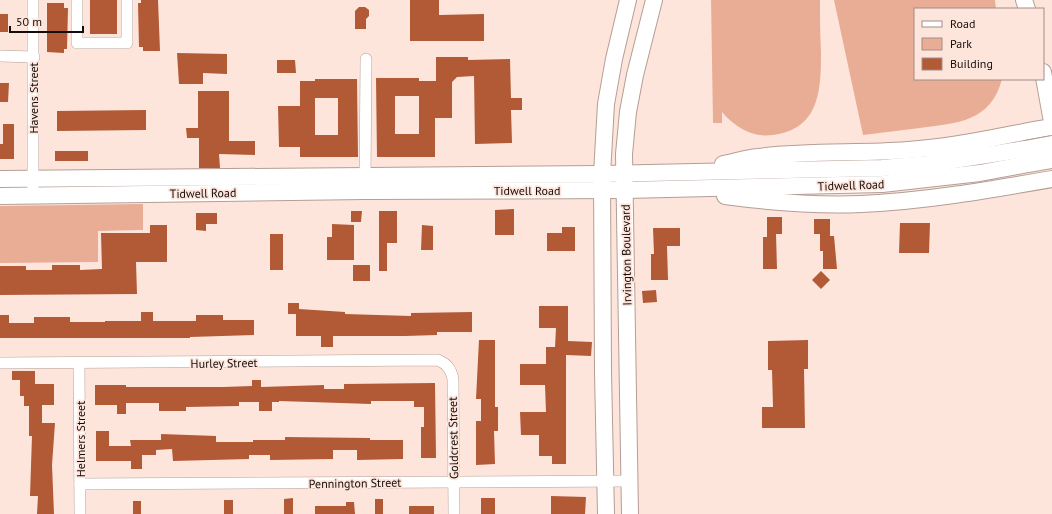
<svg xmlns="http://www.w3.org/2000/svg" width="1052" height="514" viewBox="0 0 1052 514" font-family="'PT Sans',sans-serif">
<rect width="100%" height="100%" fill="#fee5dc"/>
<!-- green -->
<g fill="#e9ad96">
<path d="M711 0H820C820 17 820 35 821 52 821 90 820 129 773 135 752 138 735 127 722 112V123H713Z"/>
<path d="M834 0H995L996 9H915V79H1002C991 122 957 123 920 128 901 130 882 133 863 135Z"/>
<path d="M143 204V230L98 231V262L0 263V206Z"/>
</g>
<!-- building -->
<g fill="#b25936" fill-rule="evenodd">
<rect x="90" y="0" width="27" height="34"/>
<path d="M141 0H158L160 51H143V47H139L138 3H141Z"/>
<path d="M410 0H439V15L484 14V41H410Z"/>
<path d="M47 3H64V8H68L67 49H64V53L47 52Z"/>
<path d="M359 7H365L369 10V16L366 19V29H355V11Z"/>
<rect x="0" y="14" width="8" height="18"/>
<path d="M177 53 227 54V74L203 73V84H179Z"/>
<path d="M436 57H468V60L510 59 511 98H522V110H511L512 143 475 144 474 76 457 77 452 82V118H435V157H377L376 78H419V81H436ZM395 96H419V134H395Z"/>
<path d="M277 60H295L296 73H277Z"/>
<path d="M315 79H357L358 157H300V147H279L278 106H300V81H315ZM315 98H338V135H315Z"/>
<path d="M0 83H9L8 102H0Z"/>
<path d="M198 91H229V141H255V155L219 154 220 168H199V138H187L186 128H198Z"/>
<path d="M146 110V130L57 131V111Z"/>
<path d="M3 124H14V159H0V144H3Z"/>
<rect x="55" y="151" width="33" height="10"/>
<path d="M514 209V235H495V210Z"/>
<path d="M351 211H362L361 222H351Z"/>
<path d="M379 211H397V243H387V271H379Z"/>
<path d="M196 213H217V224H206V231L196 230Z"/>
<path d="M767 217H782V234H776L777 269H763V237H767Z"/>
<path d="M814 219H830V236H834L837 269H823V251H820V234H814Z"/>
<path d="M900 223H930L929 253H899Z"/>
<path d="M332 224 354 225V260H327V237H332Z"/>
<path d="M150 225H167V262H136L137 294 0 295V266H26V270H52V265H80V270L102 269 101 233H150Z"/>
<path d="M422 225 433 226V250H421Z"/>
<path d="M562 227H575V251H547V233H562Z"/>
<path d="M653 228H680V246H667L668 280H651V254H654Z"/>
<rect x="270" y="234" width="13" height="36"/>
<rect x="353" y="265" width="17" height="16"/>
<path d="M821 271 830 280 821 289 812 280Z"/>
<path d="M656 290 657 302 643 303 642 291Z"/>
<path d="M288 303H299V309L345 312V314L411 316V313L472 312V332H437V335L405 336H333V347H321V336H296V314H288Z"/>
<path d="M539 306H568V341L592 342 591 356 566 355V464H552V456H539V435H521L520 412H546L545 385H520V364H546V347H555L556 328H539Z"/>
<path d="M141 312H153V321H196V315H223V320H254V335L190 337V338H0V315H9V323H34V317H70V322H105V321H141Z"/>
<path d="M479 340H495V407H498V431H494L495 464 476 465V421H481V399H476Z"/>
<path d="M808 340V369H804L805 428H762V407H773L772 370H768V341Z"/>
<path d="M12 371H35V384H54V405H42V423H55L52 465 54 514H37L38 496H30L32 436H29V406H24V396H20V380H12Z"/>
<path d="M252 380H261V387L324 385V389H344V384L435 383 436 458H421V427H424V407H414V401H371V404L279 401V402H272V411H259V402H239V406L186 407V411H159V403H126V414H117V405H95V385H126V387H223L252 386Z"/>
<path d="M96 431H109V446H131L130 440H161V434L216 436V442H253V440H285V437L370 438V440H403V459L357 460V450H333V459L270 460V455H249V459L173 461 172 449 156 450V455H142V469H131V461H96Z"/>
<path d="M551 496 586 497 585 514H551Z"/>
<path d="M293 498V514H284V499Z"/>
<rect x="481" y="498" width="14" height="16"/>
<rect x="375" y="499" width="8" height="15"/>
<rect x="224" y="500" width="9" height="14"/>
<rect x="133" y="501" width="8" height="13"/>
<path d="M346 502H354L355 514H315V506H346Z"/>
<rect x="409" y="506" width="25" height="8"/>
</g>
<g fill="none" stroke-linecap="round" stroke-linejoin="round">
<defs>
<g id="street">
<path d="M77 0V43H127V0"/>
<path d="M0 56 34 57"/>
<path d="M365 183 366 59"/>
<path d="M33 195V0"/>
<path d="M0 363 438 360C447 364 451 369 453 379L454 514"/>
<path d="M79 363 80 514"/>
<path d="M80 484 630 481"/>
</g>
<g id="secondary">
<path d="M1024 0 1027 9"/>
<path d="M1043 72 1052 122"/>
<path d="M723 164C734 162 746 158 758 157 808 150 858 154 908 150 956 147 1004 135 1052 127"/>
<path d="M0 179 602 174 882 168 928 164 1025 149"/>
<path d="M0 196 365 191 625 190 882 184 980 173 1028 164"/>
<path d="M725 196C770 202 816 206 861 204 926 201 989 190 1052 179"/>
<path d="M606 514 603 372 602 174 606 104 614 59 628 0"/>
<path d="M630 514 624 154 628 112 635 75 654 0"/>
</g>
</defs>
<!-- street casing -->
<use href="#street" stroke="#b49e95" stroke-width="12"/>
<!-- secondary casing -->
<use href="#secondary" stroke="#b49e95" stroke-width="18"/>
<!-- street -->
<use href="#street" stroke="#fff" stroke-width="11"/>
<!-- secondary -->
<use href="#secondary" stroke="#fff" stroke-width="16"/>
<defs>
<g id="secondary-bridge">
<path d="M1025 149 1052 144"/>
<path d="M1028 164 1052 160"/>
</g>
</defs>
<!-- secondary-bridge casing -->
<use href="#secondary-bridge" stroke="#b49e95" stroke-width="18" stroke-linecap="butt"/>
<!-- secondary-bridge -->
<use href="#secondary-bridge" stroke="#fff" stroke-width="16"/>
</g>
<g text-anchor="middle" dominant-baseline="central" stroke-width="3.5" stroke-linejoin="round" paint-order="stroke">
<!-- street labels -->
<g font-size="12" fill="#140c0a" stroke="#fee5dc">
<text transform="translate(33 98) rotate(-90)">Havens Street</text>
<text transform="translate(851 185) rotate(-2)">Tidwell Road</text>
<text x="527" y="190">Tidwell Road</text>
<text transform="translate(203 193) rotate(-1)">Tidwell Road</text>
<text transform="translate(626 255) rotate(-91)">Irvington Boulevard</text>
<text transform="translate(224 363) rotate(-1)">Hurley Street</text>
<text transform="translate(453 438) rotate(-91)">Goldcrest Street</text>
<text transform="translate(80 439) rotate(-90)">Helmers Street</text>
<text transform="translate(355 483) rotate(-1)">Pennington Street</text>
</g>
</g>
<!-- legend -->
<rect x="914" y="8" width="130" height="72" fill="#fee5dc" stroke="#a08e88"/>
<rect x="922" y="21" width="20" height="6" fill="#ffffff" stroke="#a08e88"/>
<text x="950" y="28" font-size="12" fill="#140c0a">Road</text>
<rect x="922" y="38" width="20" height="12" fill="#e9ad96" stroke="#a08e88"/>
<text x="950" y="48" font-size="12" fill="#140c0a">Park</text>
<rect x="922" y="58" width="20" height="12" fill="#b25936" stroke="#a08e88"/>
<text x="950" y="68" font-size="12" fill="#140c0a">Building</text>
<!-- scale -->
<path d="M10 26v6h73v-6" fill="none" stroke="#140c0a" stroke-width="2"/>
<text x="16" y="26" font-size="12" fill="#140c0a" stroke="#fee5dc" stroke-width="3" paint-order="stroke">50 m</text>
</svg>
